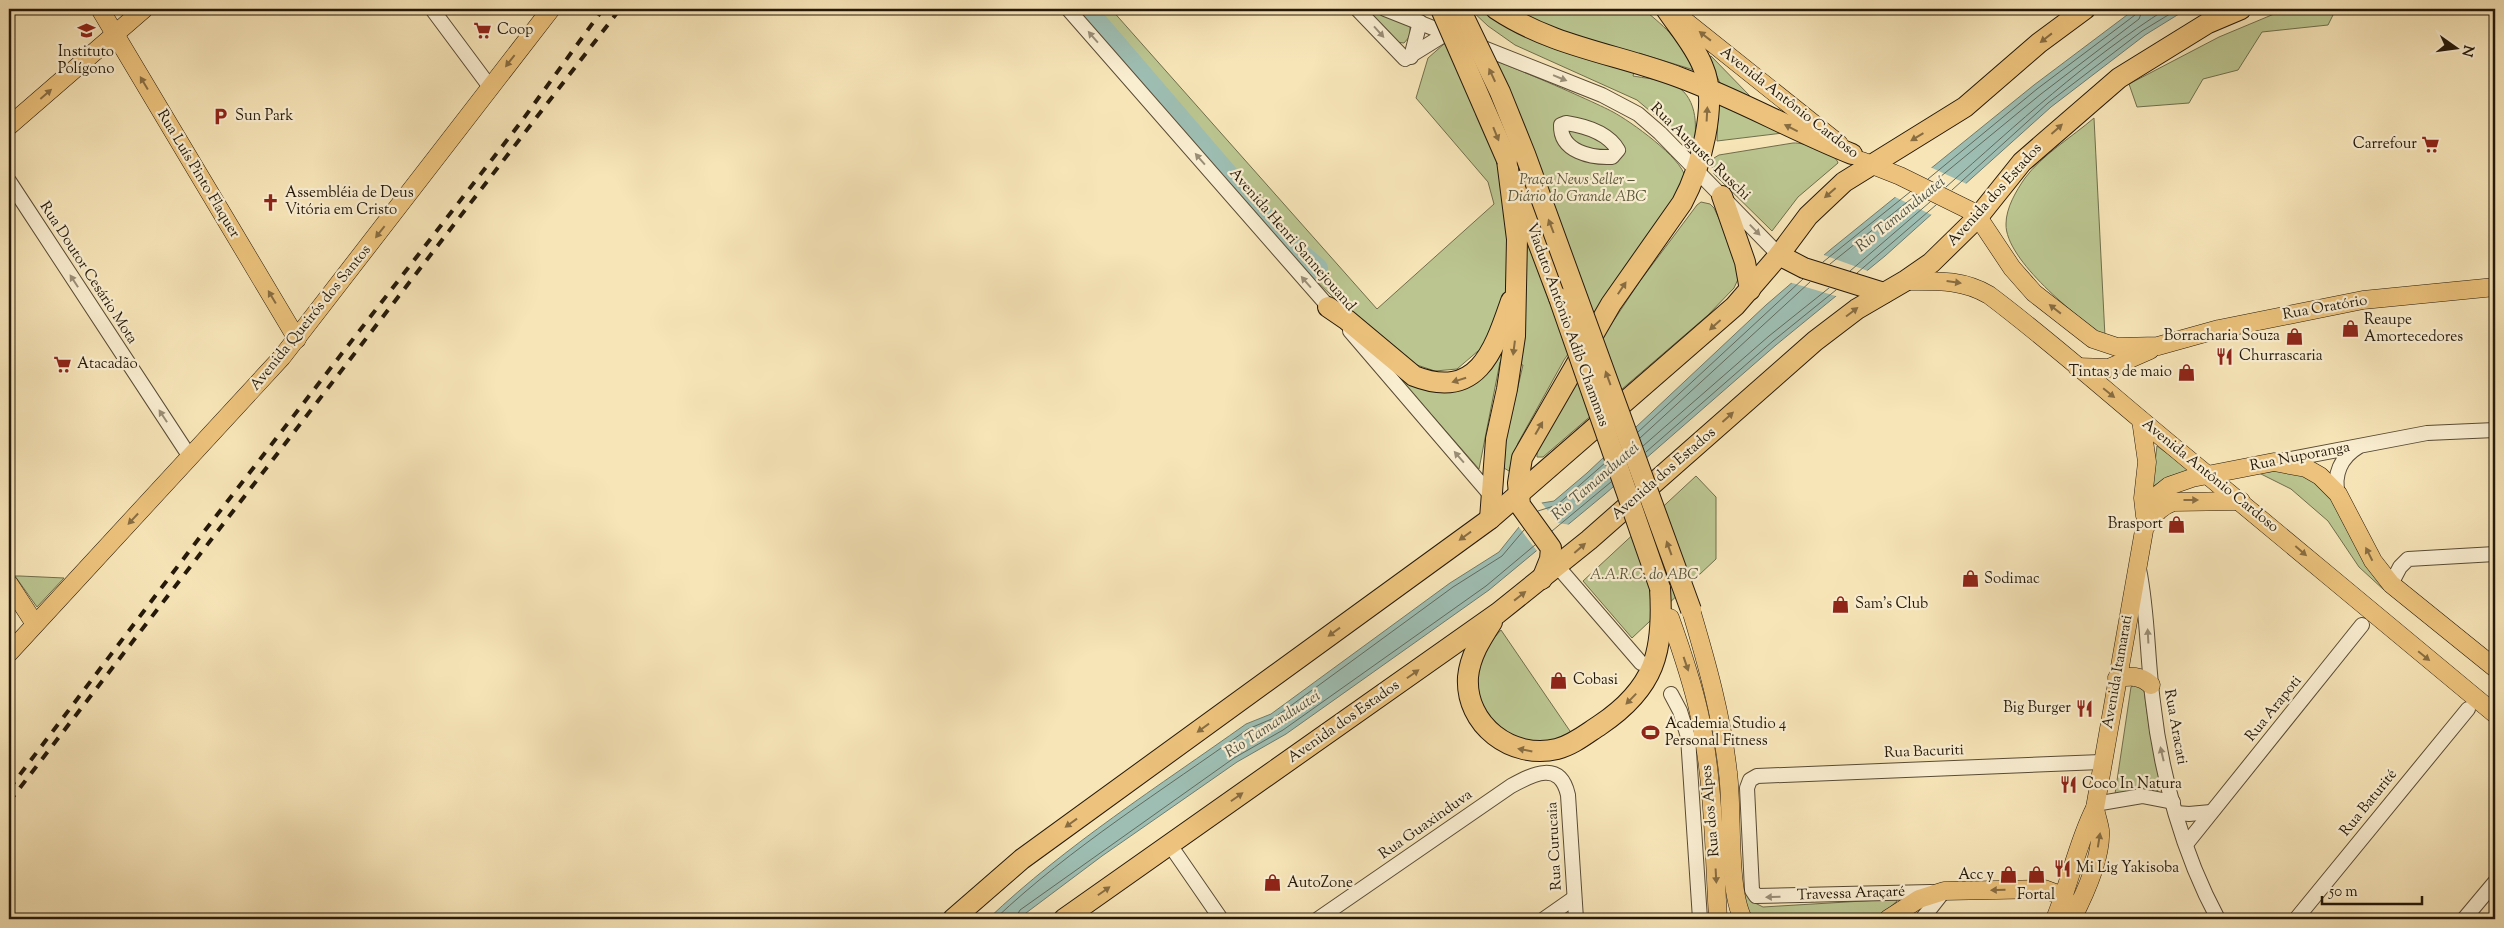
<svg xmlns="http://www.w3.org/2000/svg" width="2504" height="928" viewBox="0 0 2504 928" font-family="'Sorts Mill Goudy',serif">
<rect width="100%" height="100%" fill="#f7e5b8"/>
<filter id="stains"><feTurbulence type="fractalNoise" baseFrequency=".004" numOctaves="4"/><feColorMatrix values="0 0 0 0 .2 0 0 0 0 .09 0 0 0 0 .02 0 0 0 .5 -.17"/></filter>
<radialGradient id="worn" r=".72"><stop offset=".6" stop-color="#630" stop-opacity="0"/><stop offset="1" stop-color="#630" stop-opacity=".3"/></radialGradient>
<!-- green -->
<g fill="#bbc590" stroke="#706e4c">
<path d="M1078 9H1111L1377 309 1494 204 1488 182 1416 98 1428 58 1444 44C1458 42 1593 101 1613 112 1630 121 1682 158 1685 177L1680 190 1564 360 1518 443 1509 471 1504 468V446L1523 365 1500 362 1479 469 1382 358 1408 381 1485 375 1496 361 1478 351 1457 369 1435 371 1414 364 1361 323 1300 266Z"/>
<path d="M1470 9H1643C1669 30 1679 40 1694 70L1639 53 1633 76C1644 78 1656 79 1667 82 1695 90 1698 120 1694 143H1688L1637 100 1515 45 1488 26Z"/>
<path d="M2286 9H2336L2328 25 2262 32 2238 70 2203 79 2189 103 2137 107 2129 84 2219 37Z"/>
<path d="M1375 10 1410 26V36L1404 43 1396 42 1372 14Z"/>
<path d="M1711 56 1749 95 1750 97 1748 98 1720 83 1708 57Z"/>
<path d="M1721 103 1783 133 1717 141 1718 108Z"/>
<path d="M2094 118 2105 337C2077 317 2005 260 2006 224 2006 208 2016 191 2025 178 2042 155 2072 137 2094 118Z"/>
<path d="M1793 143C1804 142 1836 153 1838 163L1798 197 1772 231 1714 174 1712 167 1714 158 1719 155Z"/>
<path d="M1701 202 1710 204 1714 208 1737 257 1739 277 1734 288 1708 315 1543 457H1537V452L1602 338 1640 281 1697 205Z"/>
<path d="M2157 446 2190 470 2168 477 2152 487Z"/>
<path d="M2286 470 2295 472 2324 486 2385 587 2384 590 2359 567 2328 521 2291 489 2259 473Z"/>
<path d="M1696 476 1716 497V559L1632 638 1583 581Z"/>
<path d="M15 576H20L64 578 37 607Z"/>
<path d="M1501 630 1572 734C1558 739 1545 743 1531 741 1496 736 1467 697 1480 662 1485 649 1492 640 1501 630Z"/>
<path d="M2136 684 2144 690 2150 733 2162 787 2157 791 2134 790 2115 794 2131 687Z"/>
<path d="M1742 887H1745L1751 901 1763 907 1880 900 1895 899 1897 901 1877 919H1751L1746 908Z"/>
</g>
<!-- water -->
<path fill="#9ebeb3" stroke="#6d7c6f" d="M2135 9H2187L2145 35 2051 107 1885 256 1776 345 1605 494 1489 590 1286 734 1237 762 1102 856 1018 919H988C1066 845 1159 786 1246 724L1271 714 1450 583 1499 552 1535 507 1542 503 1554 501 1587 473 1766 305 1830 250 2034 85Z"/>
<!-- pier -->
<g fill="#f7e5b8">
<path d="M1930 167 1969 185 1934 216 1893 196Z"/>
<path d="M1821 254 1868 271 1839 297 1789 282Z"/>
<path d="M1540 501 1558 523 1571 525 1536 554 1537 551 1518 526 1533 505Z"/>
</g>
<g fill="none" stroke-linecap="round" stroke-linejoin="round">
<!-- shore -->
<g stroke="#616b5e" stroke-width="1">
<path d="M1928 179 2037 89 2135 15 2137 9"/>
<path d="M1934 182 2041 94 2139 19 2143 9"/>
<path d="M1946 187C2017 124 2086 60 2166 9"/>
<path d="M1952 190 2048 103 2142 31 2178 9"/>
<path d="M1823 262 1910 192"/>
<path d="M1830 264 1916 195"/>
<path d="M1850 271 1930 202"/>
<path d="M1857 273 1936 205"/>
<path d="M1638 432 1803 279"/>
<path d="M1640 438 1810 282"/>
<path d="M1643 446 1769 336 1829 288"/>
<path d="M1646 452 1773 341 1836 290"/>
<path d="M1607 470 1582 492 1581 495 1585 496 1609 476"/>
<path d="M1538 511 1557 505 1605 463"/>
<path d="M1552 531 1611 482"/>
<path d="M995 919C1071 847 1163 790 1248 729L1274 718 1453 587 1502 556 1524 530"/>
<path d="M1015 919 1020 910 1234 758 1283 730 1486 586 1535 545"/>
</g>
<!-- river -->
<path stroke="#9ebeb3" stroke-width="24" d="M1084 9 1282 240 1316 269"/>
<defs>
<g id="minor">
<path d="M432 9 490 87"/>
<path d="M1068 9 1334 313"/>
<path d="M1357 9 1405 59 1447 33"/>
<path d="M1385 9 1602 95 1638 114 1660 133 1779 255"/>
<path d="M1411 57 1420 22"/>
<path d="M1566 123C1586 126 1608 133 1618 150L1612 157C1592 158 1560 152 1561 125Z"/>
<path d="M9 181 190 457"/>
<path d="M1350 331 1494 499"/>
<path d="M2280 461 2427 433 2495 430"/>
<path d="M2338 494C2333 475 2341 457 2358 447"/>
<path d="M1558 567 1641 663"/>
<path d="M2139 569C2148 613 2147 657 2153 702 2161 775 2183 854 2218 919"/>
<path d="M2391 584 2400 567 2408 559 2495 554"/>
<path d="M1671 694 1680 711 1688 737 1700 919"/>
<path d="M2095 804 2142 796 2173 802"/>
<path d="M2176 813 2189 814 2211 812"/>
<path d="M2187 843 2362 625"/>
<path d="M1170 845 1221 919"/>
<path d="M1931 892 1756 896 1752 890 1747 788 1750 780 1757 776 2101 762"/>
<path d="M1318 919 1511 786C1533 774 1560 760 1568 795L1576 919"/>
<path d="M1544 919 1574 898"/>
<path d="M1922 919 1944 891"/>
<path d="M2296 919 2468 709"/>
<path d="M2464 919 2495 882"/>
</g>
<g id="major">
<path d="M100 9 297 339"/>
<path d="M1670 9 1839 144"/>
<path d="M9 126 144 9"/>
<path d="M1862 161 1900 176 1971 211 1978 217 2012 268 2034 293 2093 339 2117 347 2158 346 2219 329 2363 300 2495 287"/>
<path d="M1905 281C1935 281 1962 279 1989 295 2049 340 2106 391 2164 439 2275 530 2384 623 2495 714"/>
<path d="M2077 367 2109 368 2150 350"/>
<path d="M2141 420 2147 462 2143 498 2145 516"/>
<path d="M2149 523C2155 512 2162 506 2173 502L2241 501"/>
<path d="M9 584 35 624"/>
<path d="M1691 610C1707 664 1722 717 1728 773 1733 811 1727 888 1743 919"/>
<path d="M1670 618C1681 649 1692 681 1699 713 1714 781 1714 851 1718 919"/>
<path d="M9 653 282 357 551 9"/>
<path d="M2117 678C2131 676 2140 675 2151 685"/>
<path d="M1888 919 1919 899 1944 891 2044 889 2063 896 2069 904V919"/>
<path d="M2055 919C2070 883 2077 843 2095 808L2148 508 2154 498 2169 486 2192 478 2274 462 2306 468 2320 476 2338 494 2373 561 2391 584 2495 668"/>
<path d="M2072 919C2084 896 2102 857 2100 830 2099 823 2096 815 2095 808"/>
</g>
<g id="highway">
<path d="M1496 9C1553 47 1618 54 1681 78 1740 100 1794 131 1852 154"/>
<path d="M1519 192 1559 298"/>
<path d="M1722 196 1745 262 1750 290"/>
<path d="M1779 255 1804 268 1884 293"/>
<path d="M1328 307 1347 320 1414 376C1478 401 1494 350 1511 301"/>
<path d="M1490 519 1496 439 1507 389 1515 336 1517 239 1507 160"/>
<path d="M1542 579 1550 559 1551 548 1520 505 1518 483 1522 458 1611 304 1682 203C1700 170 1719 103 1703 67 1695 46 1678 27 1666 9"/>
<path d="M1492 622C1481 639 1470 656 1468 677 1465 725 1512 760 1557 749 1573 745 1586 734 1600 725 1655 688 1664 652 1660 588"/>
<path d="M953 919 1022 859 1490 519 1735 306 1779 255 1808 216 1844 182 1965 107 2039 43 2085 9"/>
<path d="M1064 919 1498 613 1589 540 1815 341 1857 309 1905 281 1931 263 1978 217 2022 162 2119 78 2208 23 2241 9"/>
</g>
</defs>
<!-- minor casing -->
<use href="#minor" stroke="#594b35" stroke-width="16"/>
<!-- major casing -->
<use href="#major" stroke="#241809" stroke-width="19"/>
<!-- highway casing -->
<use href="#highway" stroke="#241809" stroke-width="22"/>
<!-- minor -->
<use href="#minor" stroke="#faeed1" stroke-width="14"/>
<!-- major -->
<use href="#major" stroke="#ecc27c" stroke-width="18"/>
<!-- highway -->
<use href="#highway" stroke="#ecc27c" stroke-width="20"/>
<!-- rail -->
<g stroke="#241809" stroke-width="4" stroke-dasharray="9 9" stroke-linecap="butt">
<path d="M9 789 203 533 521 122 603 9"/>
<path d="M9 802 620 9"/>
</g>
<defs>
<g id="highway-bridge">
<path d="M1441 9 1507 160"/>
<path d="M1460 9 1500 92 1525 154 1691 610"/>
<path d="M1559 298 1660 588"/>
</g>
</defs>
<!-- highway-bridge casing -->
<use href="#highway-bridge" stroke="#241809" stroke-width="22" stroke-linecap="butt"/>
<!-- highway-bridge -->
<use href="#highway-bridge" stroke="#ecc27c" stroke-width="20"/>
</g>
<!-- one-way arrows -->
<defs><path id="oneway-solid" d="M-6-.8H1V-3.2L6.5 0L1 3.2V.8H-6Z" transform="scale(1.25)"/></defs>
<g fill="#9a8e77">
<use href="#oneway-solid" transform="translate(1379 32) rotate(48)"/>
<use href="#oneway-solid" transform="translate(1093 37) rotate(-131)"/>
<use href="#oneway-solid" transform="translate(1560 78) rotate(22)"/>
<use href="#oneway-solid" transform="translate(1200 159) rotate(-131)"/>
<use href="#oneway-solid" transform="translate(1755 230) rotate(46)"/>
<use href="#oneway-solid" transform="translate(74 281) rotate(-123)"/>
<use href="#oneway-solid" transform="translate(1306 282) rotate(-131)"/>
<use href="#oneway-solid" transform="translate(163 416) rotate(-123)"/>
<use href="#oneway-solid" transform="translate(1459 457) rotate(-131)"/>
<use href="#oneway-solid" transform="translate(2148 636) rotate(-93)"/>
<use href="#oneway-solid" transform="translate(2162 754) rotate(-103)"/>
<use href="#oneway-solid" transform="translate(1773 897) rotate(178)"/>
</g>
<g fill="#886d42">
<use href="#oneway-solid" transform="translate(1705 36) rotate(-142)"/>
<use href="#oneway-solid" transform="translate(2046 38) rotate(142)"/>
<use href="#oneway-solid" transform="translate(510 61) rotate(128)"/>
<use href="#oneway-solid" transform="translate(1492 75) rotate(-115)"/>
<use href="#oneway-solid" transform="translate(144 83) rotate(-121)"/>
<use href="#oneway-solid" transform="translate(46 94) rotate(-41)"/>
<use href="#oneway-solid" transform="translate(1707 114) rotate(-87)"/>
<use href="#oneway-solid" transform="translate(1791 128) rotate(-153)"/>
<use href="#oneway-solid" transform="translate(2057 129) rotate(-42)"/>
<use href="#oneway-solid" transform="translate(1496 134) rotate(68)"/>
<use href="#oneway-solid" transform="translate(1917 137) rotate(149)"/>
<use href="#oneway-solid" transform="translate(1830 193) rotate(139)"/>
<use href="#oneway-solid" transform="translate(1551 226) rotate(-111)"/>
<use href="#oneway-solid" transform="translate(380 232) rotate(128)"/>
<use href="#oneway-solid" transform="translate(1954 282) rotate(8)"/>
<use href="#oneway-solid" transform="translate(1622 288) rotate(-56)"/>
<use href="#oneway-solid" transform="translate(272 297) rotate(-121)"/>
<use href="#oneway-solid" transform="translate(2055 309) rotate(-142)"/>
<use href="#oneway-solid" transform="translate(1852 312) rotate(-37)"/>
<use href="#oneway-solid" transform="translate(1715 325) rotate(138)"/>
<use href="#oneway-solid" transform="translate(1514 348) rotate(97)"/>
<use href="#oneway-solid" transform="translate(1608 378) rotate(-110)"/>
<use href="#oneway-solid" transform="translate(1459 380) rotate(162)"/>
<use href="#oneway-solid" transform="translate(2109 393) rotate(39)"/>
<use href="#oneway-solid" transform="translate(1728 417) rotate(-42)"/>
<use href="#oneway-solid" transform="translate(1539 428) rotate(-60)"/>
<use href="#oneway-solid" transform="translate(2191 500)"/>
<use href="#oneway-solid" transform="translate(133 519) rotate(133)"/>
<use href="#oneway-solid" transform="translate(1465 536) rotate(144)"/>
<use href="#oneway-solid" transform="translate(1580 548) rotate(-41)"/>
<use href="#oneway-solid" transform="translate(1669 548) rotate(-110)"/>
<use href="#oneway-solid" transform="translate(2301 551) rotate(41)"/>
<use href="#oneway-solid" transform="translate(2369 554) rotate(-117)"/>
<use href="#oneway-solid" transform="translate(1520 596) rotate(-38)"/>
<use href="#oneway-solid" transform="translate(1334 632) rotate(144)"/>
<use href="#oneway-solid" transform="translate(2424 656) rotate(39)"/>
<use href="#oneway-solid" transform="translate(1686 664) rotate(71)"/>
<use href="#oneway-solid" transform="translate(1413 674) rotate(-35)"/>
<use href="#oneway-solid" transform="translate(1631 699) rotate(134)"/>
<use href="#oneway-solid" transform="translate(1203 728) rotate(144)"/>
<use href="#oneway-solid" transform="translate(1525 750) rotate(-169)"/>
<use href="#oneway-solid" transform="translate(1237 797) rotate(-35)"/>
<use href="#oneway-solid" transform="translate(1071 823) rotate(144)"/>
<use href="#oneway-solid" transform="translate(2099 840) rotate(-81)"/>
<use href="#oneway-solid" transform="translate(1716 876) rotate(87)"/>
<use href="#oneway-solid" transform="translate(1998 890) rotate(179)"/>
<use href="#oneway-solid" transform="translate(1104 891) rotate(-35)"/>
</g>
<!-- icons -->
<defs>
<symbol id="supermarket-bare" viewBox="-9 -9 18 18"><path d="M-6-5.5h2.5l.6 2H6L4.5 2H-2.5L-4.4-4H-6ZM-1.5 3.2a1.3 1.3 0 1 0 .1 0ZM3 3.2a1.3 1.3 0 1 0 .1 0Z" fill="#8f2418" stroke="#faeed1" stroke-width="2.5" paint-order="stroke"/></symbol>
<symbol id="university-bare" viewBox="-9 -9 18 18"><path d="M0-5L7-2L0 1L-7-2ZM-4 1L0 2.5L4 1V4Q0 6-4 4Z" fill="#8f2418" stroke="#faeed1" stroke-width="2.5" paint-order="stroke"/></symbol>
<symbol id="parking-bare" viewBox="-9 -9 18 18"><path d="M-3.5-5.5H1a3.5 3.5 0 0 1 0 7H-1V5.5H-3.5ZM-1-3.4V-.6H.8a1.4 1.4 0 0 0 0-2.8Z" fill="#8f2418" stroke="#faeed1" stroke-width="2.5" paint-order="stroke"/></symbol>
<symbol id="church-bare" viewBox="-9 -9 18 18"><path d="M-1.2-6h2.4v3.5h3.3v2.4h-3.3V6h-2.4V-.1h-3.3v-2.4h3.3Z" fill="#8f2418" stroke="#faeed1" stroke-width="2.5" paint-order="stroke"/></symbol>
<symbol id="shop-bare" viewBox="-9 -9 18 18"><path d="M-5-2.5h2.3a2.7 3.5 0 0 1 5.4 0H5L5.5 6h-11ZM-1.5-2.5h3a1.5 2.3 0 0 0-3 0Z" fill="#8f2418" stroke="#faeed1" stroke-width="2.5" paint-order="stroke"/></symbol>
<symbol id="restaurant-bare" viewBox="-9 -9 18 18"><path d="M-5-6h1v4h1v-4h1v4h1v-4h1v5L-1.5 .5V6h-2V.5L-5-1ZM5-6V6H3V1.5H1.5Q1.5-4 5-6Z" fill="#8f2418" stroke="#faeed1" stroke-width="2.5" paint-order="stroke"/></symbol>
<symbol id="stadium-bare" viewBox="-9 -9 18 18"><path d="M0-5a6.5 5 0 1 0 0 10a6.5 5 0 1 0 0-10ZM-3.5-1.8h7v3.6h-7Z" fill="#8f2418" stroke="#faeed1" stroke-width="2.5" paint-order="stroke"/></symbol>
</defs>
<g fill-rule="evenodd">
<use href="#supermarket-bare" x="470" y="18" width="25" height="25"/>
<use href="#university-bare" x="74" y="18" width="25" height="25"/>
<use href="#parking-bare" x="208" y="104" width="25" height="25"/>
<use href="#supermarket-bare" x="2418" y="132" width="25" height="25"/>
<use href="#church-bare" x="258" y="190" width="25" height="25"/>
<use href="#shop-bare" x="2338" y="316" width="25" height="25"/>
<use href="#shop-bare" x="2282" y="324" width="25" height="25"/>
<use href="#restaurant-bare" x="2212" y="344" width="25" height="25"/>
<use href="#supermarket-bare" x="50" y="352" width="25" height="25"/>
<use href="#shop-bare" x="2174" y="360" width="25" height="25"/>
<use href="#shop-bare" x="2164" y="512" width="25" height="25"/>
<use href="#shop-bare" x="1958" y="566" width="25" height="25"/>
<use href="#shop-bare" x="1828" y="592" width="25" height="25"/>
<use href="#shop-bare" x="1546" y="668" width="25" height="25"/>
<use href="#restaurant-bare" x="2072" y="696" width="25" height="25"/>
<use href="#stadium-bare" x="1638" y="720" width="25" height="25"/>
<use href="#restaurant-bare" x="2056" y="772" width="25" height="25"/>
<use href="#restaurant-bare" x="2050" y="856" width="25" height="25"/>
<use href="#shop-bare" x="2024" y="862" width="25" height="25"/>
<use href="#shop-bare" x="1996" y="862" width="25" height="25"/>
<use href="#shop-bare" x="1260" y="870" width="25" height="25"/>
</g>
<g text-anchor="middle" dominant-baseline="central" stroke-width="4.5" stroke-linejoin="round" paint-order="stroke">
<!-- poi labels -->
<g font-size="15" fill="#241809" stroke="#faeed1" text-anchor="start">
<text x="497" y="30">Coop</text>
<text x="86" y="52" text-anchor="middle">Instituto<tspan x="86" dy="17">Polígono</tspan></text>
<text x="235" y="116">Sun Park</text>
<text x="2417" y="144" text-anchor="end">Carrefour</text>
<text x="285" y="193">Assembléia de Deus<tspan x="285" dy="17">Vitória em Cristo</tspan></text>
<text x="2364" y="320">Reaupe<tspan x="2364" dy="17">Amortecedores</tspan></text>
<text x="2280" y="336" text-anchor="end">Borracharia Souza</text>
<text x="2239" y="356">Churrascaria</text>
<text x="77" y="364">Atacadão</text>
<text x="2172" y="372" text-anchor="end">Tintas 3 de maio</text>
<text x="2163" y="524" text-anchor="end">Brasport</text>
<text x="1984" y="579">Sodimac</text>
<text x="1855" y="604">Sam's Club</text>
<text x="1573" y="680">Cobasi</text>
<text x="2071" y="708" text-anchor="end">Big Burger</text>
<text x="1665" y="724">Academia Studio 4<tspan x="1665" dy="17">Personal Fitness</tspan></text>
<text x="2082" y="784">Coco In Natura</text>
<text x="2076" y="868">Mi Lig Yakisoba</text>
<text x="1994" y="875" text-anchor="end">Acc y</text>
<text x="1287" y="883">AutoZone</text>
<text x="2036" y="895" text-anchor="middle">Fortal</text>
</g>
<!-- street labels -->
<g font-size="15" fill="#241809" stroke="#faeed1">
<text transform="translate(1789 103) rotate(38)">Avenida Antônio Cardoso</text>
<text transform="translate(1700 152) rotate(44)">Rua Augusto Ruschi</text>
<text transform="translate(198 174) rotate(59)">Rua Luís Pinto Flaquer</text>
<text transform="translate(1995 195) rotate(-48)">Avenida dos Estados</text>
<text transform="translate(1292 240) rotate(49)">Avenida Henri Sannejouand</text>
<text transform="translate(88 273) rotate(57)">Rua Doutor Cesário Mota</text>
<text transform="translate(2325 308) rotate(-10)">Rua Oratório</text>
<text transform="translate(311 318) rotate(-51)">Avenida Queirós dos Santos</text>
<text transform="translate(1567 325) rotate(70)">Viaduto Antônio Adib Chammas</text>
<text transform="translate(2300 457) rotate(-11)">Rua Nuporanga</text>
<text transform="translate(1664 474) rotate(-41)">Avenida dos Estados</text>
<text transform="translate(2210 476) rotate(39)">Avenida Antônio Cardoso</text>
<text transform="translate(2118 672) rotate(-80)">Avenida Itamarati</text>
<text transform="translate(2274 709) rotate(-51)">Rua Arapoti</text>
<text transform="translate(1344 722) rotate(-35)">Avenida dos Estados</text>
<text transform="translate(2175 727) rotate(80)">Rua Aracati</text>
<text transform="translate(1924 752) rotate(-2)">Rua Bacuriti</text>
<text transform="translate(2369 803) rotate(-51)">Rua Baturité</text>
<text transform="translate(1711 811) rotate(-95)">Rua dos Alpes</text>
<text transform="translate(1426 825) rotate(-35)">Rua Guaxinduva</text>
<text transform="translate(1555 846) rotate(-93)">Rua Curucaia</text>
<text transform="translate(1851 894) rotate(-2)">Travessa Araçaré</text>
</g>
<!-- park labels -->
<g font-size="15" font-style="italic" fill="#595538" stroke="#faeed1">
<text x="1577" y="180">Praça News Seller –<tspan x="1577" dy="17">Diário do Grande ABC</tspan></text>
<text x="1644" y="575">A.A.R.C. do ABC</text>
</g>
<!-- water labels -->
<g font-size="16" font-style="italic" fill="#4f5244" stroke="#faeed1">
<text transform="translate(1901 215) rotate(-39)">Rio Tamanduateí</text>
<text transform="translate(1596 482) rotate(-41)">Rio Tamanduateí</text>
<text transform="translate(1273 725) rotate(-33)">Rio Tamanduateí</text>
</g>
</g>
<!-- margin -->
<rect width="2504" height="928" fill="none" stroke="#f7e5b8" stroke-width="30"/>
<rect x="10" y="10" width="2484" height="908" fill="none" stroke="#241809" stroke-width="2.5"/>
<rect x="15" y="15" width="2474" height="898" fill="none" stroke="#241809"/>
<!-- north arrow -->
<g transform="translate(2456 48) rotate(104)" stroke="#faeed1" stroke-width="4" paint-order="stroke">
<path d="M0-4L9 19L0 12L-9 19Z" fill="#241809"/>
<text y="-8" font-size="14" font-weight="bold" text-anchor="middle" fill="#241809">N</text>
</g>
<!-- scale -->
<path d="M2322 896v8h100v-8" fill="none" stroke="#241809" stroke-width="2.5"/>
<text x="2329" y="896" font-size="15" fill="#241809" stroke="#faeed1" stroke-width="4" paint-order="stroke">50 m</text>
<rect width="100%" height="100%" filter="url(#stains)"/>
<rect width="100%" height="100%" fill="url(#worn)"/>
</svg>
